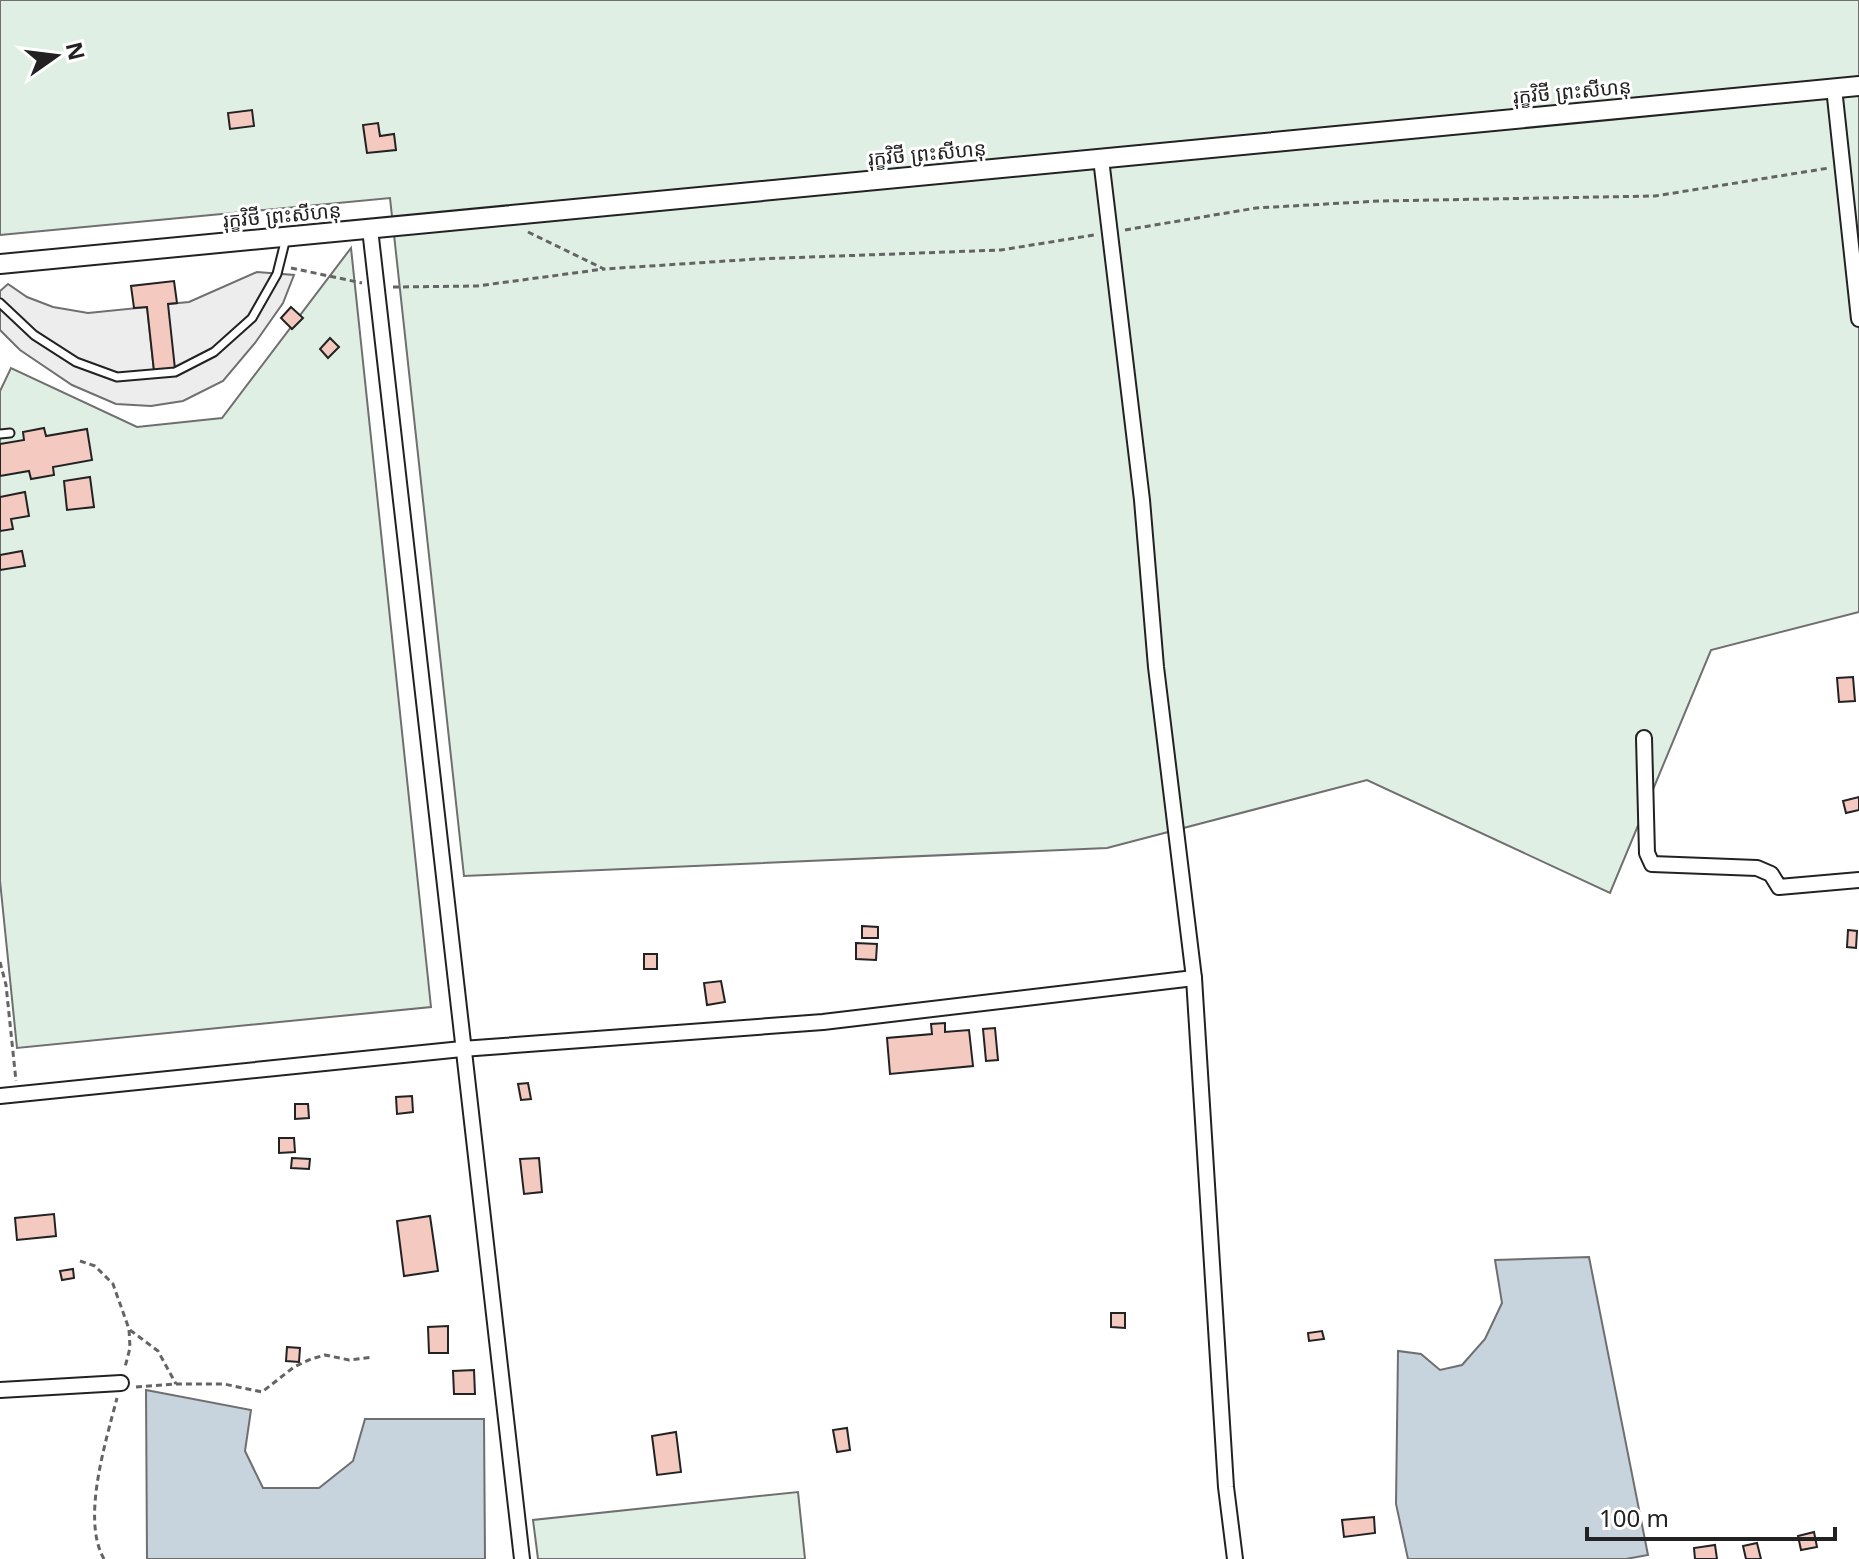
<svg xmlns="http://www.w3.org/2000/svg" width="1859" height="1559" viewBox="0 0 1859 1559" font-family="Georgia,'Noto Sans Khmer',serif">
<rect width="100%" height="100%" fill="#fff"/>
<!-- green -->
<g fill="#e0efe3" stroke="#6f6f6f" stroke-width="2">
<path d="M0 0H1859V612L1711 650 1610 893 1367 780 1107 848 464 876 390 198 0 235Z"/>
<path d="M351 248 431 1007 17 1048 0 881V391L11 368 137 427 222 418Z"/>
<path d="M798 1492 805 1559H538L533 1520Z"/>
</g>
<!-- parking -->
<path fill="#ededed" stroke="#6f6f6f" stroke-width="2" d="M257 272 294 275 283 303 255 343 223 381 183 401 151 406 116 404 72 385 20 350 0 330V291L8 284 27 297 53 307 88 313 147 307 154 371 168 304 189 302Z"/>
<!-- water -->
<g fill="#c7d3dd" stroke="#6f6f6f" stroke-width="2">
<path d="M1589 1257 1648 1555 1626 1559H1408L1396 1504 1398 1351 1421 1354 1440 1370 1462 1365 1485 1339 1502 1303 1495 1260Z"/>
<path d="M146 1390 251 1410 245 1451 263 1488H319L353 1461 365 1419H484L485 1559H147Z"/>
</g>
<!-- building -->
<g fill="#f3c9c0" stroke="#222" stroke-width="2">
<path d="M252 110 254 126 230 129 228 113Z"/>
<path d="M378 123 380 136 394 134 396 150 367 153 363 125Z"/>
<path d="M174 281 177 303 168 304 175 369 154 371 147 307 134 308 131 286Z"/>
<path d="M291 307 303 318 292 329 281 318Z"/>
<path d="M330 338 339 347 328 358 320 349Z"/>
<path d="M44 428 46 436 87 429 92 460 53 467 54 475 31 479 29 471 0 476V444L24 440 23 432Z"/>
<path d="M90 477 94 507 67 510 64 481Z"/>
<path d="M25 492 29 516 11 519 13 529 0 531V497Z"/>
<path d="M22 551 25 566 0 570V555Z"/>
<path d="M1853 677 1855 701 1839 702 1837 678Z"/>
<path d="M1859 797V810L1846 813 1843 801Z"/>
<path d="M862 926 878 927V938H862Z"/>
<path d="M1848 930 1857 931 1856 948 1847 947Z"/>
<path d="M856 943 877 944 876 960 856 959Z"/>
<rect x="644" y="954" width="13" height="15"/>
<path d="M721 981 725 1002 707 1005 704 983Z"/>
<path d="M945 1023V1032L969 1030 973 1066 890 1074 887 1038 932 1034 931 1024Z"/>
<path d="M995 1028 998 1060 986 1061 983 1029Z"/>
<path d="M528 1083 531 1099 521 1100 518 1084Z"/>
<path d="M412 1096 413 1112 397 1114 396 1097Z"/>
<path d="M295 1104H308L309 1118 295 1119Z"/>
<path d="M279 1138H294L295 1152 279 1153Z"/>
<path d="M292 1158 310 1159 309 1169 291 1168Z"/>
<path d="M539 1158 542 1192 524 1194 520 1159Z"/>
<path d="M54 1214 56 1236 17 1240 15 1218Z"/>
<path d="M430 1216 438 1271 404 1276 397 1221Z"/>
<path d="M73 1269 74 1278 62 1280 60 1271Z"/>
<path d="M1111 1313H1125V1328L1111 1327Z"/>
<path d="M448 1326V1353H429L428 1327Z"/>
<path d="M1322 1331 1324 1339 1309 1341 1308 1333Z"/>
<path d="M287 1347 300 1348 299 1362 286 1361Z"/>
<path d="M474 1370 475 1394H454L453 1371Z"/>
<path d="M847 1428 850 1450 837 1452 833 1430Z"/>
<path d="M676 1432 681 1472 657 1475 652 1436Z"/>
<path d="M1374 1517 1375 1533 1344 1537 1342 1520Z"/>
<path d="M1814 1532 1817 1547 1801 1550 1798 1536Z"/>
<path d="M1757 1543 1761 1559H1746L1743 1546Z"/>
<path d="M1715 1545 1717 1559H1695L1694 1548Z"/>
</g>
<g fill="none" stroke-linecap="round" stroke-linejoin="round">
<defs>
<g id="service">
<path d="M0 303 34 335 76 362 117 377 175 372 214 352 252 318 277 274 286 238"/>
<path d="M0 434 10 433"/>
</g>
<g id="minor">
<path d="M1834 88 1859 319"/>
<path d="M1101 159 1142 500 1156 667 1194 978 1226 1487 1235 1559"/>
<path d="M370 229 522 1559"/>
<path d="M1644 738 1647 853 1652 864 1757 868 1771 874 1779 887 1859 880"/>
<path d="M0 1096 462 1049 823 1022 1194 978"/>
<path d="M0 1390 121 1383"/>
</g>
<path id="tertiary" d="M0 264 1859 86"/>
</defs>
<!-- service casing -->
<use href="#service" stroke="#222" stroke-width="11"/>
<!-- minor casing -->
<use href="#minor" stroke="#222" stroke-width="18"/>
<!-- tertiary casing -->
<use href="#tertiary" stroke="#222" stroke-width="22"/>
<!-- path -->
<g stroke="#646464" stroke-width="3" stroke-dasharray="6 4" stroke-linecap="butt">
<path d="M1125 230 1256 208 1379 201 1655 196 1829 168"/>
<path d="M528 232 604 269 757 259 1001 250 1094 235"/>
<path d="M291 268 362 283"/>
<path d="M393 287 477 286 604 269"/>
<path d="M0 962 6 985 16 1081"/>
<path d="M80 1261 95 1266 113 1284 129 1329 130 1348 125 1367"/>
<path d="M130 1330 158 1351 176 1384"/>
<path d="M136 1387 176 1384H224L262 1392 294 1367 311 1359 325 1355 349 1360 373 1357"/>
<path d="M104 1559C81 1519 106 1441 117 1398"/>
</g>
<!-- service -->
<use href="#service" stroke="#fff" stroke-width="7"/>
<!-- minor -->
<use href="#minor" stroke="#fff" stroke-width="14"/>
<!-- tertiary -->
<use href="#tertiary" stroke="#fff" stroke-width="18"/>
</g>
<g text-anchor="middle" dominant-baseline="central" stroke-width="6" stroke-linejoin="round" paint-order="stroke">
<!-- street labels -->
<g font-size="20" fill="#222" stroke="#fff">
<text transform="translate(1572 91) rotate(-5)">រុក្ខវិថី ព្រះសីហនុ</text>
<text transform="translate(927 153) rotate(-5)">រុក្ខវិថី ព្រះសីហនុ</text>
<text transform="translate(282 215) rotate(-5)">រុក្ខវិថី ព្រះសីហនុ</text>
</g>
</g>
<!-- north arrow -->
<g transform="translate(56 56) rotate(76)" stroke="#ffffff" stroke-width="6" paint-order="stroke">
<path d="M0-6L14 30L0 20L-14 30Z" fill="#222222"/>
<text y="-12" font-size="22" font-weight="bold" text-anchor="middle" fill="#222222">N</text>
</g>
<!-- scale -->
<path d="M1587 1527v12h248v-12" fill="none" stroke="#222222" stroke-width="4"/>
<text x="1599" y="1527" font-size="24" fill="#222222" stroke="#ffffff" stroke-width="6" paint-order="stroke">100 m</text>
</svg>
